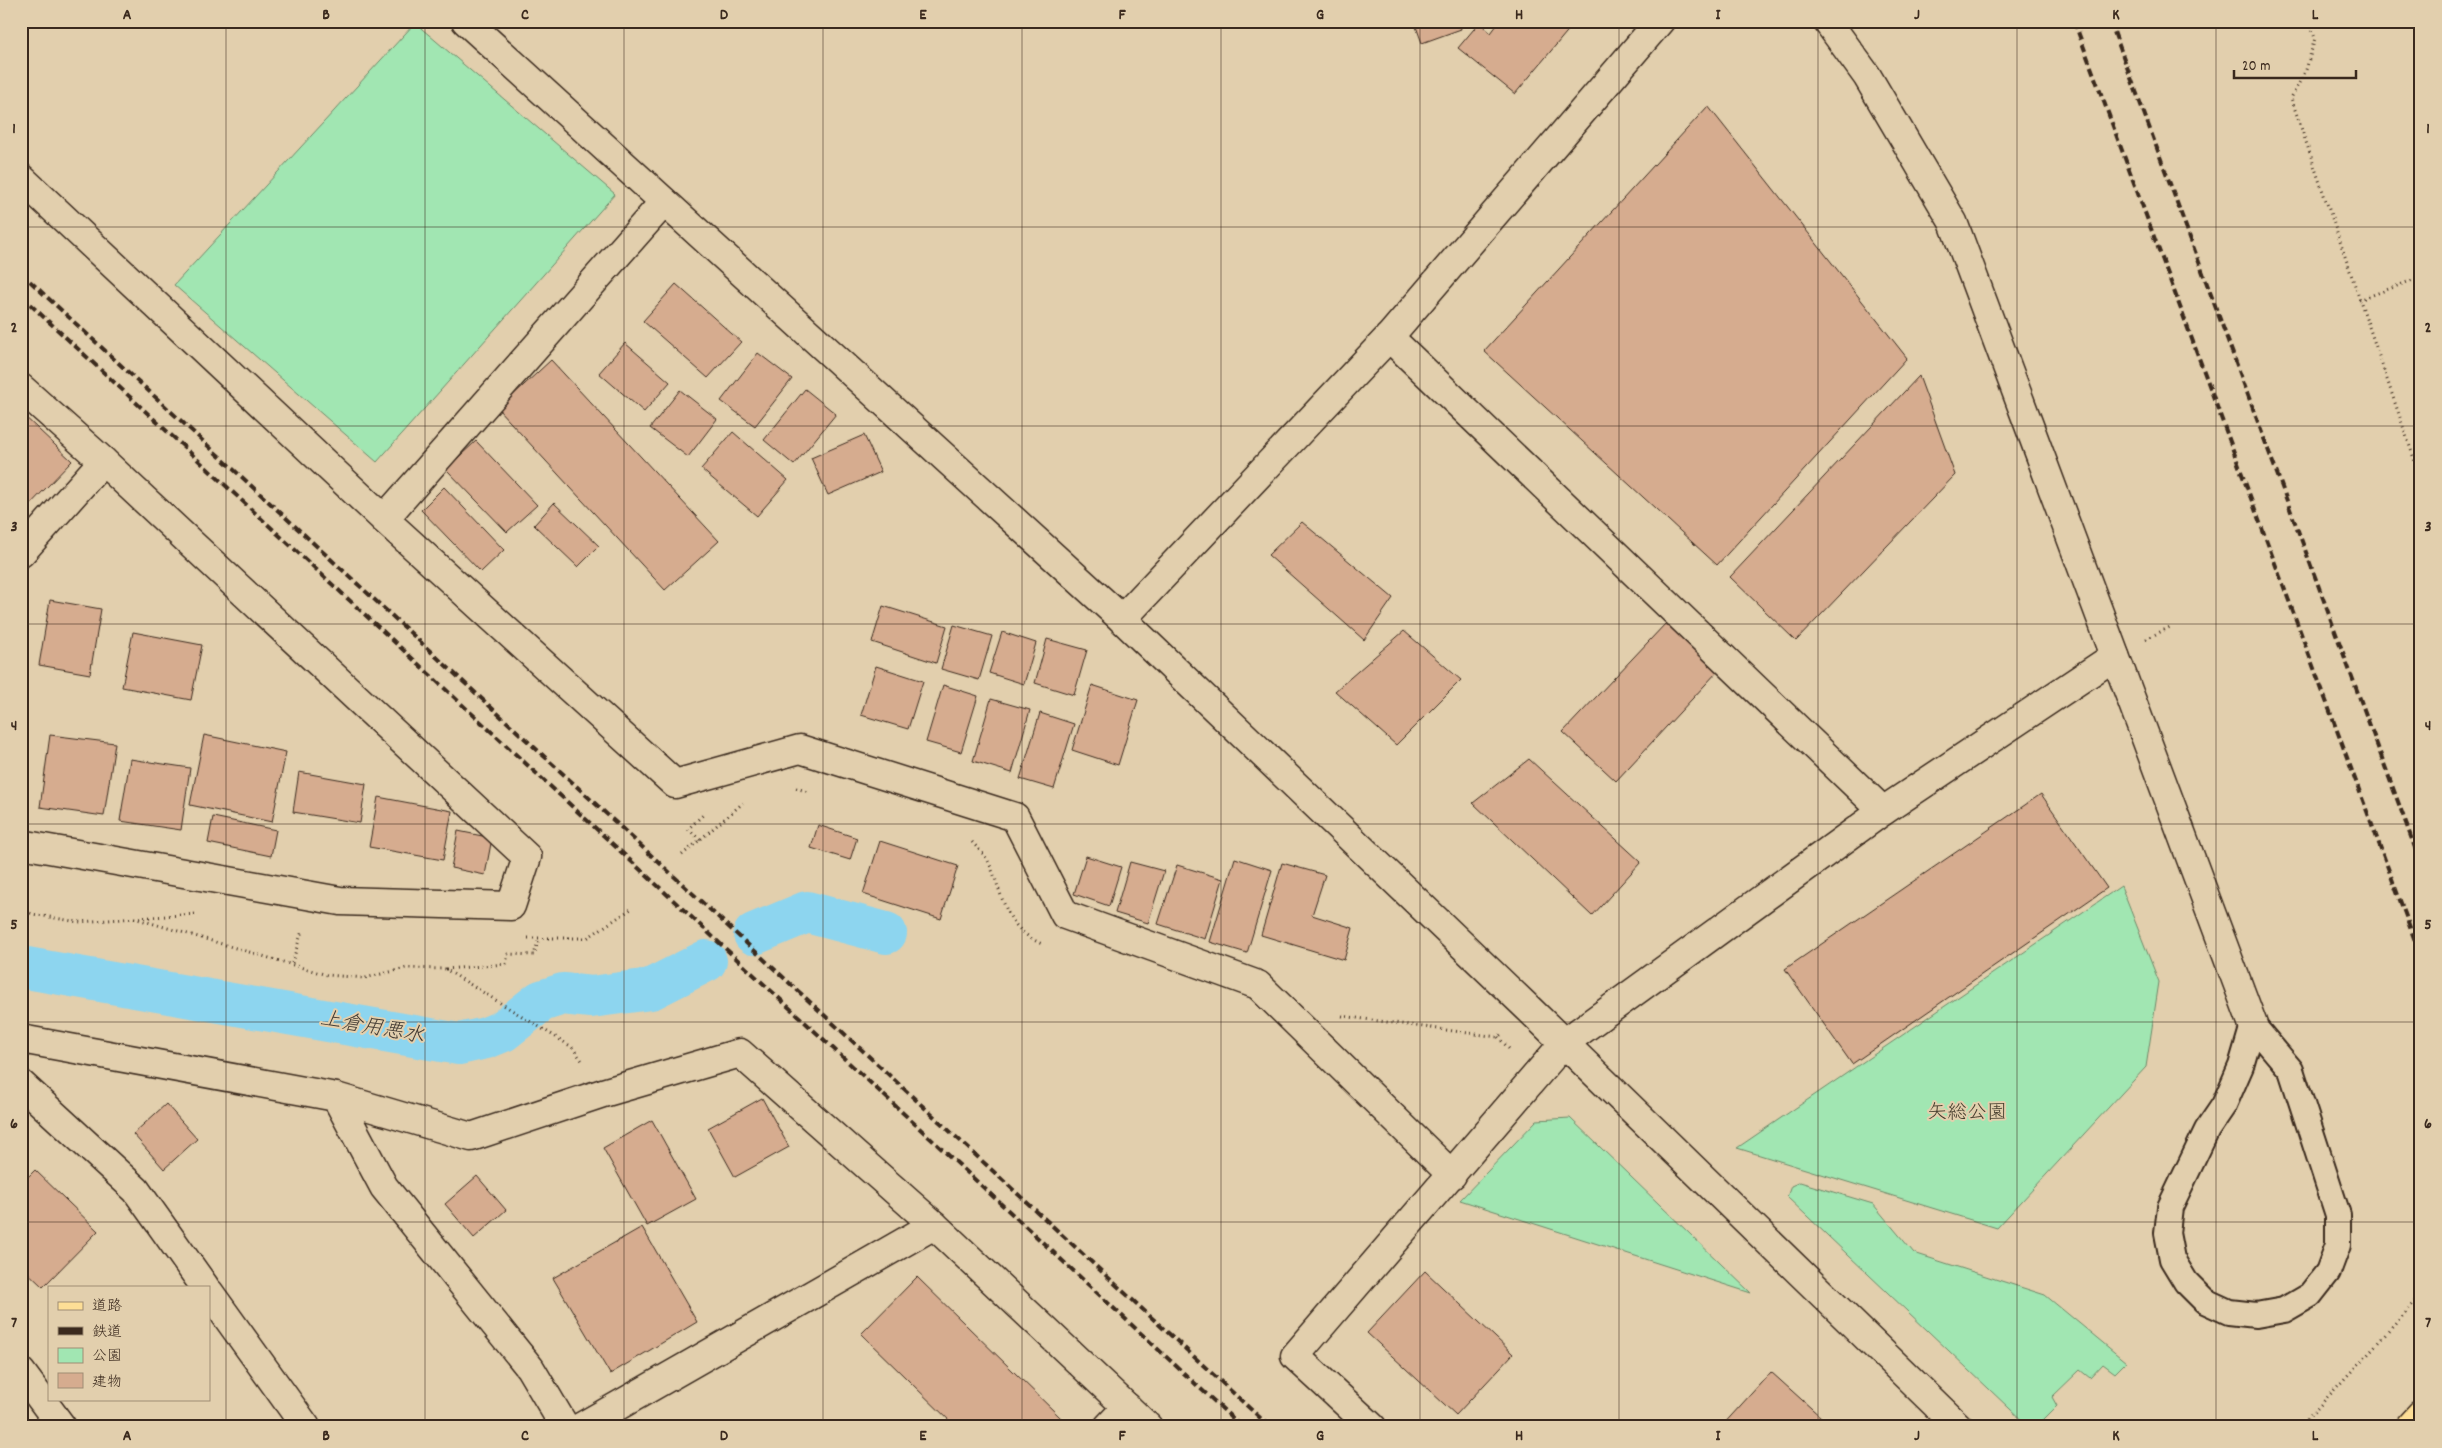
<svg xmlns="http://www.w3.org/2000/svg" width="2442" height="1448" viewBox="0 0 2442 1448" font-family="Dekko,'Klee One',sans-serif">
<rect width="100%" height="100%" fill="#e2cfad"/>
<filter id="ink" filterUnits="userSpaceOnUse"><feTurbulence type="fractalNoise" baseFrequency=".02" numOctaves="2"/><feDisplacementMap in="SourceGraphic" scale="10" xChannelSelector="R" yChannelSelector="G"/><feConvolveMatrix kernelMatrix="1 2 1 2 8 2 1 2 1" color-interpolation-filters="sRGB"/></filter>
<g filter="url(#ink)">
<!-- green -->
<g fill="#a1e6b2" stroke="#6e8868">
<path d="M415 23 615 194 377 462 174 285Z"/>
<path d="M2121 886 2159 982 2146 1067 1997 1228 1737 1148Z"/>
<path d="M1570 1118 1751 1293 1460 1200 1537 1120Z"/>
<path d="M1800 1182 1873 1204 1914 1253 2045 1295 2126 1362 2115 1373 2103 1364 2090 1378 2080 1370 2052 1397 2057 1406 2036 1427H2029L1787 1197 1791 1186Z"/>
</g>
<g fill="none" stroke-linecap="round" stroke-linejoin="round">
<!-- canal -->
<g stroke="#8dd5ef" stroke-width="42">
<path d="M754 934 807 912 886 933"/>
<path d="M21 967 459 1044 486 1038 503 1031 541 1001 563 994 591 997 651 989 706 961"/>
</g>
</g>
<!-- building -->
<g fill="#d6ac8f" stroke="#3b2a1e">
<path d="M1414 21H1459L1461 29 1422 43Z"/>
<path d="M1500 21H1564L1571 27 1515 94 1458 48 1479 23 1491 33Z"/>
<path d="M1708 106 1907 358 1717 565 1484 351Z"/>
<path d="M676 284 741 342 708 378 643 321Z"/>
<path d="M625 343 670 382 644 412 599 373Z"/>
<path d="M758 353 792 379 755 426 721 401Z"/>
<path d="M551 360 719 541 665 590 498 409Z"/>
<path d="M1919 376 1955 475 1796 641 1730 577Z"/>
<path d="M805 389 836 414 794 465 764 440Z"/>
<path d="M680 390 717 419 688 457 650 428Z"/>
<path d="M21 413 72 461 21 514Z"/>
<path d="M733 432 788 480 757 516 701 469Z"/>
<path d="M864 435 881 472 828 495 811 458Z"/>
<path d="M476 441 537 505 507 532 446 469Z"/>
<path d="M444 487 504 550 481 572 421 510Z"/>
<path d="M554 503 599 546 578 567 534 525Z"/>
<path d="M1302 522 1393 598 1364 640 1268 555Z"/>
<path d="M50 600 101 609 90 674 39 665Z"/>
<path d="M883 606 947 626 936 663 872 642Z"/>
<path d="M1666 623 1718 671 1616 781 1563 732Z"/>
<path d="M954 625 992 636 979 680 941 669Z"/>
<path d="M1404 631 1461 680 1396 745 1335 691Z"/>
<path d="M133 632 202 645 191 700 122 687Z"/>
<path d="M1002 632 1036 643 1024 684 989 673Z"/>
<path d="M1047 639 1087 650 1074 695 1035 683Z"/>
<path d="M876 666 923 681 908 729 861 715Z"/>
<path d="M943 685 978 696 961 752 926 742Z"/>
<path d="M1092 685 1138 700 1118 765 1072 750Z"/>
<path d="M991 699 1030 710 1012 773 973 761Z"/>
<path d="M1040 713 1074 724 1054 789 1020 779Z"/>
<path d="M50 735 115 743 104 816 40 807Z"/>
<path d="M204 735 286 752 272 822 190 805Z"/>
<path d="M130 759 190 768 181 830 120 821Z"/>
<path d="M1529 759 1641 862 1592 916 1473 803Z"/>
<path d="M299 772 366 784 360 823 293 812Z"/>
<path d="M2041 794 2107 888 1852 1064 1785 969Z"/>
<path d="M378 797 452 811 443 860 369 847Z"/>
<path d="M213 817 276 830 271 856 208 843Z"/>
<path d="M818 825 857 838 850 860 811 848Z"/>
<path d="M458 831 492 838 485 875 451 868Z"/>
<path d="M880 841 958 866 941 919 863 894Z"/>
<path d="M1086 856 1121 867 1109 906 1074 894Z"/>
<path d="M1235 858 1272 870 1247 953 1210 942Z"/>
<path d="M1130 862 1164 871 1148 923 1115 913Z"/>
<path d="M1282 863 1325 875 1312 915 1353 928 1344 960 1261 935Z"/>
<path d="M1177 865 1223 879 1205 939 1158 924Z"/>
<path d="M762 1098 789 1147 735 1177 708 1128Z"/>
<path d="M166 1104 197 1139 164 1169 133 1134Z"/>
<path d="M652 1120 696 1199 647 1226 603 1148Z"/>
<path d="M35 1170 98 1231 43 1287 21 1266V1184Z"/>
<path d="M477 1176 506 1210 474 1238 445 1204Z"/>
<path d="M642 1227 697 1322 610 1374 553 1278Z"/>
<path d="M1425 1271 1513 1354 1456 1415 1367 1333Z"/>
<path d="M917 1277 1061 1418 1052 1427H956L861 1334Z"/>
<path d="M1771 1372 1832 1427H1721Z"/>
</g>
<g fill="none" stroke-linecap="round" stroke-linejoin="round">
<defs>
<path id="lane" d="M2253 1025 2291 1070 2338 1215V1245L2328 1272 2310 1295 2284 1310 2256 1315 2229 1312 2205 1301 2186 1282 2172 1259 2167 1233 2170 1207 2207 1130 2224 1105 2241 1066Z"/>
<g id="street">
<path d="M21 178 384 519 675 784 800 749 1015 817 1065 915 1258 985 1452 1175"/>
<path d="M21 388 103 461 527 857 511 906 340 901 21 844"/>
<path d="M384 519 664 202"/>
<path d="M21 553 103 461"/>
<path d="M21 1039 336 1097 471 1137 603 1093 740 1053 934 1225 1148 1427"/>
<path d="M21 1084 136 1190 205 1287"/>
<path d="M336 1097 384 1187 530 1368 565 1427"/>
<path d="M209 1292 306 1427"/>
<path d="M21 1372 62 1427"/>
<path d="M581 1427 934 1225"/>
<path d="M1108 1427 1127 1407"/>
<path d="M1372 1427 1295 1356 1564 1043"/>
</g>
<g id="secondary">
<path d="M466 21 1122 619 1529 1009 1959 1427"/>
<path d="M1827 21 1867 76 1953 222 2253 1025"/>
<path d="M1389 337 1883 811"/>
<path d="M1122 619 1389 337 1660 21"/>
<path d="M1564 1043 1883 811 2115 656"/>
</g>
<path id="primary" d="M2409 1427 2421 1414"/>
</defs>
<!-- lane casing -->
<use href="#lane" stroke="#3b2a1e" stroke-width="28"/>
<!-- street casing -->
<use href="#street" stroke="#3b2a1e" stroke-width="31"/>
<!-- secondary casing -->
<use href="#secondary" stroke="#3b2a1e" stroke-width="31"/>
<!-- primary casing -->
<use href="#primary" stroke="#3b2a1e" stroke-width="31"/>
<!-- path -->
<g stroke="#3b2a1e" stroke-width="3" stroke-dasharray="1 4" stroke-linecap="butt">
<path d="M2309 21 2315 38 2306 70 2291 98 2421 479"/>
<path d="M2359 300 2421 277"/>
<path d="M2146 639 2172 626"/>
<path d="M796 788 809 792"/>
<path d="M700 840 688 829 704 814"/>
<path d="M972 842C977 848 986 855 989 863 1004 896 1003 927 1042 944"/>
<path d="M682 855 743 803"/>
<path d="M21 909 32 914 78 922 196 914"/>
<path d="M134 918 327 975 365 978 406 968 445 969 572 1047 583 1062"/>
<path d="M528 938H587L631 909"/>
<path d="M292 963 302 931"/>
<path d="M446 969 506 964 508 954 534 955 539 938"/>
<path d="M1342 1016 1498 1037 1503 1033"/>
<path d="M1498 1037 1511 1051"/>
<path d="M2300 1427 2421 1296"/>
</g>
<!-- lane -->
<use href="#lane" stroke="#e2cfad" stroke-width="24"/>
<!-- street -->
<use href="#street" stroke="#e2cfad" stroke-width="28"/>
<!-- secondary -->
<use href="#secondary" stroke="#e2cfad" stroke-width="28"/>
<!-- primary -->
<use href="#primary" stroke="#fdde96" stroke-width="28"/>
<!-- rail -->
<g stroke="#3b2a1e" stroke-width="4" stroke-dasharray="8 4" stroke-linecap="butt">
<path d="M2074 21 2421 957"/>
<path d="M2110 21 2421 864"/>
<path d="M21 273 1270 1427"/>
<path d="M21 296 1242 1427"/>
</g>
</g>
</g>
<!-- grid -->
<path fill="none" stroke="#3b2a1e" stroke-width="1" stroke-opacity="0.55" d="M226 21V1427M425 21V1427M624 21V1427M823 21V1427M1022 21V1427M1221 21V1427M1420 21V1427M1619 21V1427M1818 21V1427M2017 21V1427M2216 21V1427M21 227H2421M21 426H2421M21 624H2421M21 824H2421M21 1022H2421M21 1222H2421"/>
<g text-anchor="middle" dominant-baseline="central" stroke-width="4" stroke-linejoin="round" paint-order="stroke">
<!-- park labels -->
<g font-size="20" fill="#453d2d" stroke="#e2cfad">
<text x="1967" y="1114">矢総公園</text>
</g>
<!-- water labels -->
<g font-size="21" font-style="italic" fill="#433b33" stroke="#e2cfad">
<text transform="translate(372 1029) rotate(10)">上倉用悪水</text>
</g>
</g>
<!-- margin -->
<rect width="2442" height="1448" fill="none" stroke="#e2cfad" stroke-width="55"/>
<!-- legend -->
<rect x="48" y="1286" width="162" height="115" fill="#e2cfad" stroke="#9f8d74"/>
<rect x="58" y="1302" width="25" height="8" fill="#fdde96" stroke="#9f8d74"/>
<text x="92" y="1310" font-size="15" fill="#3b2a1e">道路</text>
<rect x="58" y="1327" width="25" height="8" fill="#3b2a1e" stroke="#9f8d74"/>
<text x="92" y="1336" font-size="15" fill="#3b2a1e">鉄道</text>
<rect x="58" y="1348" width="25" height="15" fill="#a1e6b2" stroke="#9f8d74"/>
<text x="92" y="1360" font-size="15" fill="#3b2a1e">公園</text>
<rect x="58" y="1373" width="25" height="15" fill="#d6ac8f" stroke="#9f8d74"/>
<text x="92" y="1386" font-size="15" fill="#3b2a1e">建物</text>
<!-- scale -->
<path d="M2234 70v8h122v-8" fill="none" stroke="#3b2a1e" stroke-width="2.5"/>
<text x="2242" y="70" font-size="15" fill="#3b2a1e" stroke="#e2cfad" stroke-width="4" paint-order="stroke">20 m</text>
<rect x="28" y="28" width="2386" height="1392" fill="none" stroke="#3b2a1e" stroke-width="2"/>
<g font-size="16" text-anchor="middle" font-weight="bold" fill="#3b2a1e">
<text x="127" y="19">A</text>
<text x="326" y="19">B</text>
<text x="525" y="19">C</text>
<text x="724" y="19">D</text>
<text x="923" y="19">E</text>
<text x="1122" y="19">F</text>
<text x="1320" y="19">G</text>
<text x="1519" y="19">H</text>
<text x="1718" y="19">I</text>
<text x="1917" y="19">J</text>
<text x="2116" y="19">K</text>
<text x="2315" y="19">L</text>
<text x="14" y="133">1</text>
<text x="2428" y="133">1</text>
<text x="14" y="332">2</text>
<text x="2428" y="332">2</text>
<text x="14" y="531">3</text>
<text x="2428" y="531">3</text>
<text x="14" y="730">4</text>
<text x="2428" y="730">4</text>
<text x="14" y="929">5</text>
<text x="2428" y="929">5</text>
<text x="14" y="1128">6</text>
<text x="2428" y="1128">6</text>
<text x="14" y="1327">7</text>
<text x="2428" y="1327">7</text>
<text x="127" y="1440">A</text>
<text x="326" y="1440">B</text>
<text x="525" y="1440">C</text>
<text x="724" y="1440">D</text>
<text x="923" y="1440">E</text>
<text x="1122" y="1440">F</text>
<text x="1320" y="1440">G</text>
<text x="1519" y="1440">H</text>
<text x="1718" y="1440">I</text>
<text x="1917" y="1440">J</text>
<text x="2116" y="1440">K</text>
<text x="2315" y="1440">L</text>
</g>
</svg>
